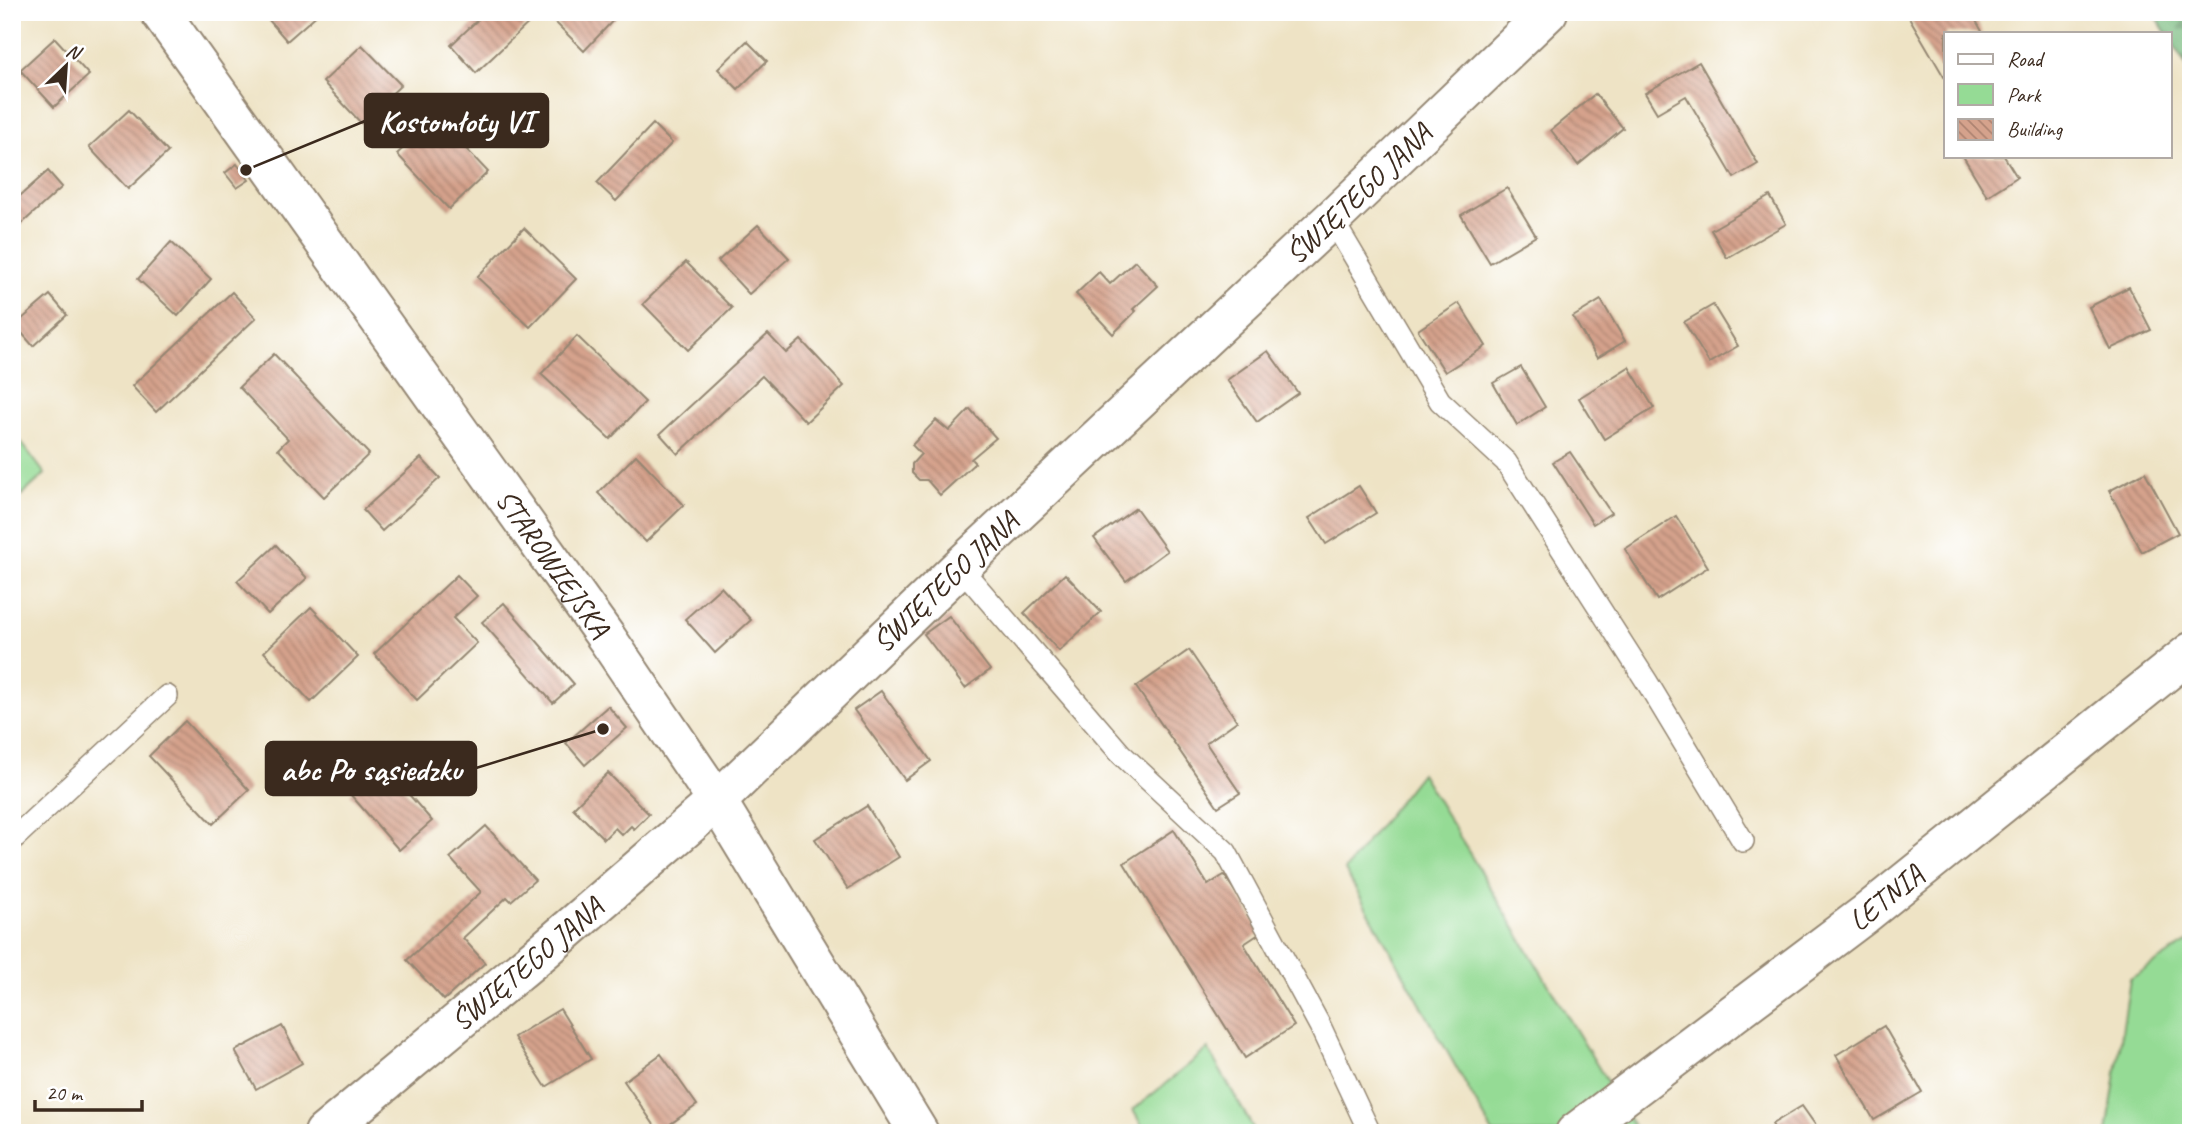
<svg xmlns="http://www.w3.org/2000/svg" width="2203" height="1145" viewBox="0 0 2203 1145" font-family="Caveat,sans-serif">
<defs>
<pattern id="forest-firs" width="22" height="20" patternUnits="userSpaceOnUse" patternTransform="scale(1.75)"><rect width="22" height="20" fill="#78bb7e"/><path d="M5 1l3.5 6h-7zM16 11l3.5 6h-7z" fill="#649867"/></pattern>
<pattern id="building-back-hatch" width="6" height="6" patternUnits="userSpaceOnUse" patternTransform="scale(1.75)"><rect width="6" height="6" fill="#d5a28c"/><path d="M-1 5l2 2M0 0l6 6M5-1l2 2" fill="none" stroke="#ae8472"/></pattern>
</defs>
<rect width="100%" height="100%" fill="#fff"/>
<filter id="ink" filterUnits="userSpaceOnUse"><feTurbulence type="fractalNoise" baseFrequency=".0143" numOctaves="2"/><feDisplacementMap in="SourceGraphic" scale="14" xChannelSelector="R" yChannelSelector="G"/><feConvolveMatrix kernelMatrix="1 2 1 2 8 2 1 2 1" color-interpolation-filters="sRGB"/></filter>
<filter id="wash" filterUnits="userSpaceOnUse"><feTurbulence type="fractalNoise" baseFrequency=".00686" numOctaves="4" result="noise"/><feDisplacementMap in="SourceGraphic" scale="28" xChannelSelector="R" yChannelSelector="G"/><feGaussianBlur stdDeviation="1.57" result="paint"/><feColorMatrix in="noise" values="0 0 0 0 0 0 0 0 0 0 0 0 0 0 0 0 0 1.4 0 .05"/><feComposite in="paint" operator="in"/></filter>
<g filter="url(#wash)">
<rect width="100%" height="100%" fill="#eee3c5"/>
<!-- green -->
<g fill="#95db95" stroke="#68825a" stroke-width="2">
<path d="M12 430 45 474 12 504Z"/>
<path d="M1421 773 1638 1133H1493L1345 870Z"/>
<path d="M2191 940V1126L2188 1133H2107L2130 979Z"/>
<path d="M1208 1049 1256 1133H1146L1133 1110Z"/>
</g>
<!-- forest -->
<path fill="url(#forest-firs)" stroke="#5a724e" stroke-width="2" d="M2153 12H2191V74L2170 39V33H2166Z"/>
<g id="blocks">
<!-- building -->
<g fill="url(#building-back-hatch)">
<path d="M12 12H25L12 25Z"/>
<path d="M262 12H320L287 41Z"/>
<path d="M486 12H529L534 18 476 73 451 45Z"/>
<path d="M554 12H621L584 51 550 17Z"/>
<path d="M1906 12H1971L1983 33H1946V75L1944 77Z"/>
<path d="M55 38 89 75 54 107 20 70Z"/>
<path d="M747 41 767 61 738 89 718 69Z"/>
<path d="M362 45 401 85 361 123 323 82Z"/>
<path d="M1699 62 1758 164 1734 178 1686 96 1657 113 1645 93Z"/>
<path d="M1595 94 1623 128 1578 165 1551 130Z"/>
<path d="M129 110 168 152 128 189 89 147Z"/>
<path d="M436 117 488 172 449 209 397 154Z"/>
<path d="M653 124 672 143 616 201 597 183Z"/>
<path d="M1963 156H2004L2017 177 1987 196Z"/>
<path d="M237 164 249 180 237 188 225 173Z"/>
<path d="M48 171 62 187 17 228 12 222V203Z"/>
<path d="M1507 188 1536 236 1490 263 1461 215Z"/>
<path d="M1770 196 1786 224 1727 258 1711 230Z"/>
<path d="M758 225 789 258 749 294 718 261Z"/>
<path d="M524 228 576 279 530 327 477 277Z"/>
<path d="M171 242 211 279 178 316 138 279Z"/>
<path d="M1135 261 1158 286 1133 309 1136 311 1113 334 1076 294 1099 272 1110 284Z"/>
<path d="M686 262 732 308 688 350 643 304Z"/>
<path d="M2129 287 2151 330 2110 349 2089 307Z"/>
<path d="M232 292 256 318 156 412 132 386Z"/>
<path d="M50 295 67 315 33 346 15 325Z"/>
<path d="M1601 300 1625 341 1597 358 1573 317Z"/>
<path d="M1459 303 1486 346 1445 372 1418 330Z"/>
<path d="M1713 305 1738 346 1709 363 1684 322Z"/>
<path d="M768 334 786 353 801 340 844 386 806 422 762 376 678 454 660 434Z"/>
<path d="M577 336 645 402 610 439 541 374Z"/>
<path d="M1268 351 1298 393 1257 422 1227 380Z"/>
<path d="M274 354 369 454 324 497 278 449 288 439 239 387Z"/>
<path d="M1521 367 1545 407 1517 425 1493 383Z"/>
<path d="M1629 367 1654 408 1604 439 1579 398Z"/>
<path d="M970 409 996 438 971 459 975 463 940 495 927 480H919L912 473V464L921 454 912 445 936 420 949 431Z"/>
<path d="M1570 452 1611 513 1593 524 1553 462Z"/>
<path d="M636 455 684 505 646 542 598 493Z"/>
<path d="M421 458 440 478 382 531 363 510Z"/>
<path d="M2145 472 2178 533 2142 552 2109 491Z"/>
<path d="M1359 486 1376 513 1326 544 1309 518Z"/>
<path d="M1136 508 1167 551 1126 581 1094 538Z"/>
<path d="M1676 516 1708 567 1657 600 1625 549Z"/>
<path d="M276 545 307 578 268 614 237 581Z"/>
<path d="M1065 574 1101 612 1059 651 1024 613Z"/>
<path d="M457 575 477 596 453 618 477 643 417 700 374 654Z"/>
<path d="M721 587 751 620 715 653 685 619Z"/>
<path d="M504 603 574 684 553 703 482 622Z"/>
<path d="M311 607 358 657 311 702 264 652Z"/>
<path d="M949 616 990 670 965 688 924 634Z"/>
<path d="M1189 650 1237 721 1206 743 1240 793 1218 807 1136 687Z"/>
<path d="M881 691 931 761 905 780 854 710Z"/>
<path d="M608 706 627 728 585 765 566 743Z"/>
<path d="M185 721 249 790 213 824 149 756Z"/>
<path d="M396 753 413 771 399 783 432 821 399 850 350 794Z"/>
<path d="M608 773 649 814 634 829 631 826 622 835 615 828 604 839 573 808Z"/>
<path d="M867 806 899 857 848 889 815 839Z"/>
<path d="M486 826 535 880 511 901 507 897 463 938 485 963 444 1000 407 960 481 892 450 858Z"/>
<path d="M1174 830 1208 885 1224 875 1262 932 1244 944 1294 1026 1245 1058 1124 863Z"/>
<path d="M560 1009 591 1059 546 1087 514 1037Z"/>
<path d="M282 1026 302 1063 256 1089 235 1051Z"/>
<path d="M1884 1026 1922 1092 1874 1120 1836 1055Z"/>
<path d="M661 1054 697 1105 659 1132 624 1081Z"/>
<path d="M1802 1106 1821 1133H1777L1772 1124Z"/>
</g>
</g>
</g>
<g filter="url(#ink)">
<use href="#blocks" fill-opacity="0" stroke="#948672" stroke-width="2"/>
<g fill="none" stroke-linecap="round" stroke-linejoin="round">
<defs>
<g id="service">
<path d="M1332 219 1440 401 1506 462 1647 682 1743 841"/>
<path d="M960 567 1121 754 1226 852 1320 1026 1370 1133"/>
<path d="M12 840 167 696"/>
</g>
<g id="minor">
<path id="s1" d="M160 12 608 640 717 801 919 1133"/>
<path id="s2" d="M324 1133 542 952 717 801 960 567 1332 219 1548 12"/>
<path id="s3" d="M1575 1133 1864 915 2191 652"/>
</g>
</defs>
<!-- service casing -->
<use href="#service" stroke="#948672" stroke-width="24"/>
<!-- minor casing -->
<use href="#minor" stroke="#948672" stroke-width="42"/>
<!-- service -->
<use href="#service" stroke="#fff" stroke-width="21"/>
<!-- minor -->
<use href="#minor" stroke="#fff" stroke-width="38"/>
</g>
</g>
<g text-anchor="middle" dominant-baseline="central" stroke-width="6" stroke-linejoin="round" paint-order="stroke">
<!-- street labels -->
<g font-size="30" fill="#3b2a1e" stroke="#fff">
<text stroke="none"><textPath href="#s2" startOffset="1398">ŚWIĘTEGO JANA</textPath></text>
<text stroke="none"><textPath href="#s1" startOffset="677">STAROWIEJSKA</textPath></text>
<text stroke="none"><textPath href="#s2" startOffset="831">ŚWIĘTEGO JANA</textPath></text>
<text stroke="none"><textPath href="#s3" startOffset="390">LETNIA</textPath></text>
<text stroke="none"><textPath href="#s2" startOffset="264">ŚWIĘTEGO JANA</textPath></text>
</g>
</g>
<!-- callouts -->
<path fill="none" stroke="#3b2a1e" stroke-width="2.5" d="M246 170L365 121M603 729L476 768"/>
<g fill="#3b2a1e" stroke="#fff" stroke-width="2.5">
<circle cx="246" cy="170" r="7"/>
<circle cx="603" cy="729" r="7"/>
</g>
<g fill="#3b2a1e" stroke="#3b2a1e" stroke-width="2.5">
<rect x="365" y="94" width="183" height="53" rx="7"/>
<rect x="266" y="742" width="210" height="53" rx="7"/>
</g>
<g font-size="32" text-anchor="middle" font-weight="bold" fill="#fff">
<text x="456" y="132">Kostomłoty VI</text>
<text x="371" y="780">abc Po sąsiedzku</text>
</g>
<!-- margin -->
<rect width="2203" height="1145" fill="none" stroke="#fff" stroke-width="42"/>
<!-- legend -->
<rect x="1944" y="32" width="228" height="126" fill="#ffffff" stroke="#b1aaa5" stroke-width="2"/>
<rect x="1958" y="54" width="35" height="10" fill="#ffffff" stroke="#b1aaa5" stroke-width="2"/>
<text x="2007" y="66" font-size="21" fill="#3b2a1e">Road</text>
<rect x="1958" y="84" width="35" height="21" fill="#95db95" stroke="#b1aaa5" stroke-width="2"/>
<text x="2007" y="102" font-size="21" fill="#3b2a1e">Park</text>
<rect x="1958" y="119" width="35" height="21" fill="url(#building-back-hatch)" stroke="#b1aaa5" stroke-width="2"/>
<text x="2007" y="136" font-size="21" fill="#3b2a1e">Building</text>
<!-- north arrow -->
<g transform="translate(66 66) rotate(25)" stroke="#ffffff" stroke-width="5" paint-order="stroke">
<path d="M0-5L12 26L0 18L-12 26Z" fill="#3b2a1e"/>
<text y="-10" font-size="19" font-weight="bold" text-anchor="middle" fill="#3b2a1e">N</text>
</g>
<!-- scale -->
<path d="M35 1100v10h107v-10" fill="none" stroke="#3b2a1e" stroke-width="3.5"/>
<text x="46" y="1100" font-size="21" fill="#3b2a1e" stroke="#ffffff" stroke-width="5" paint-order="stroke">20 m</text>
</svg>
